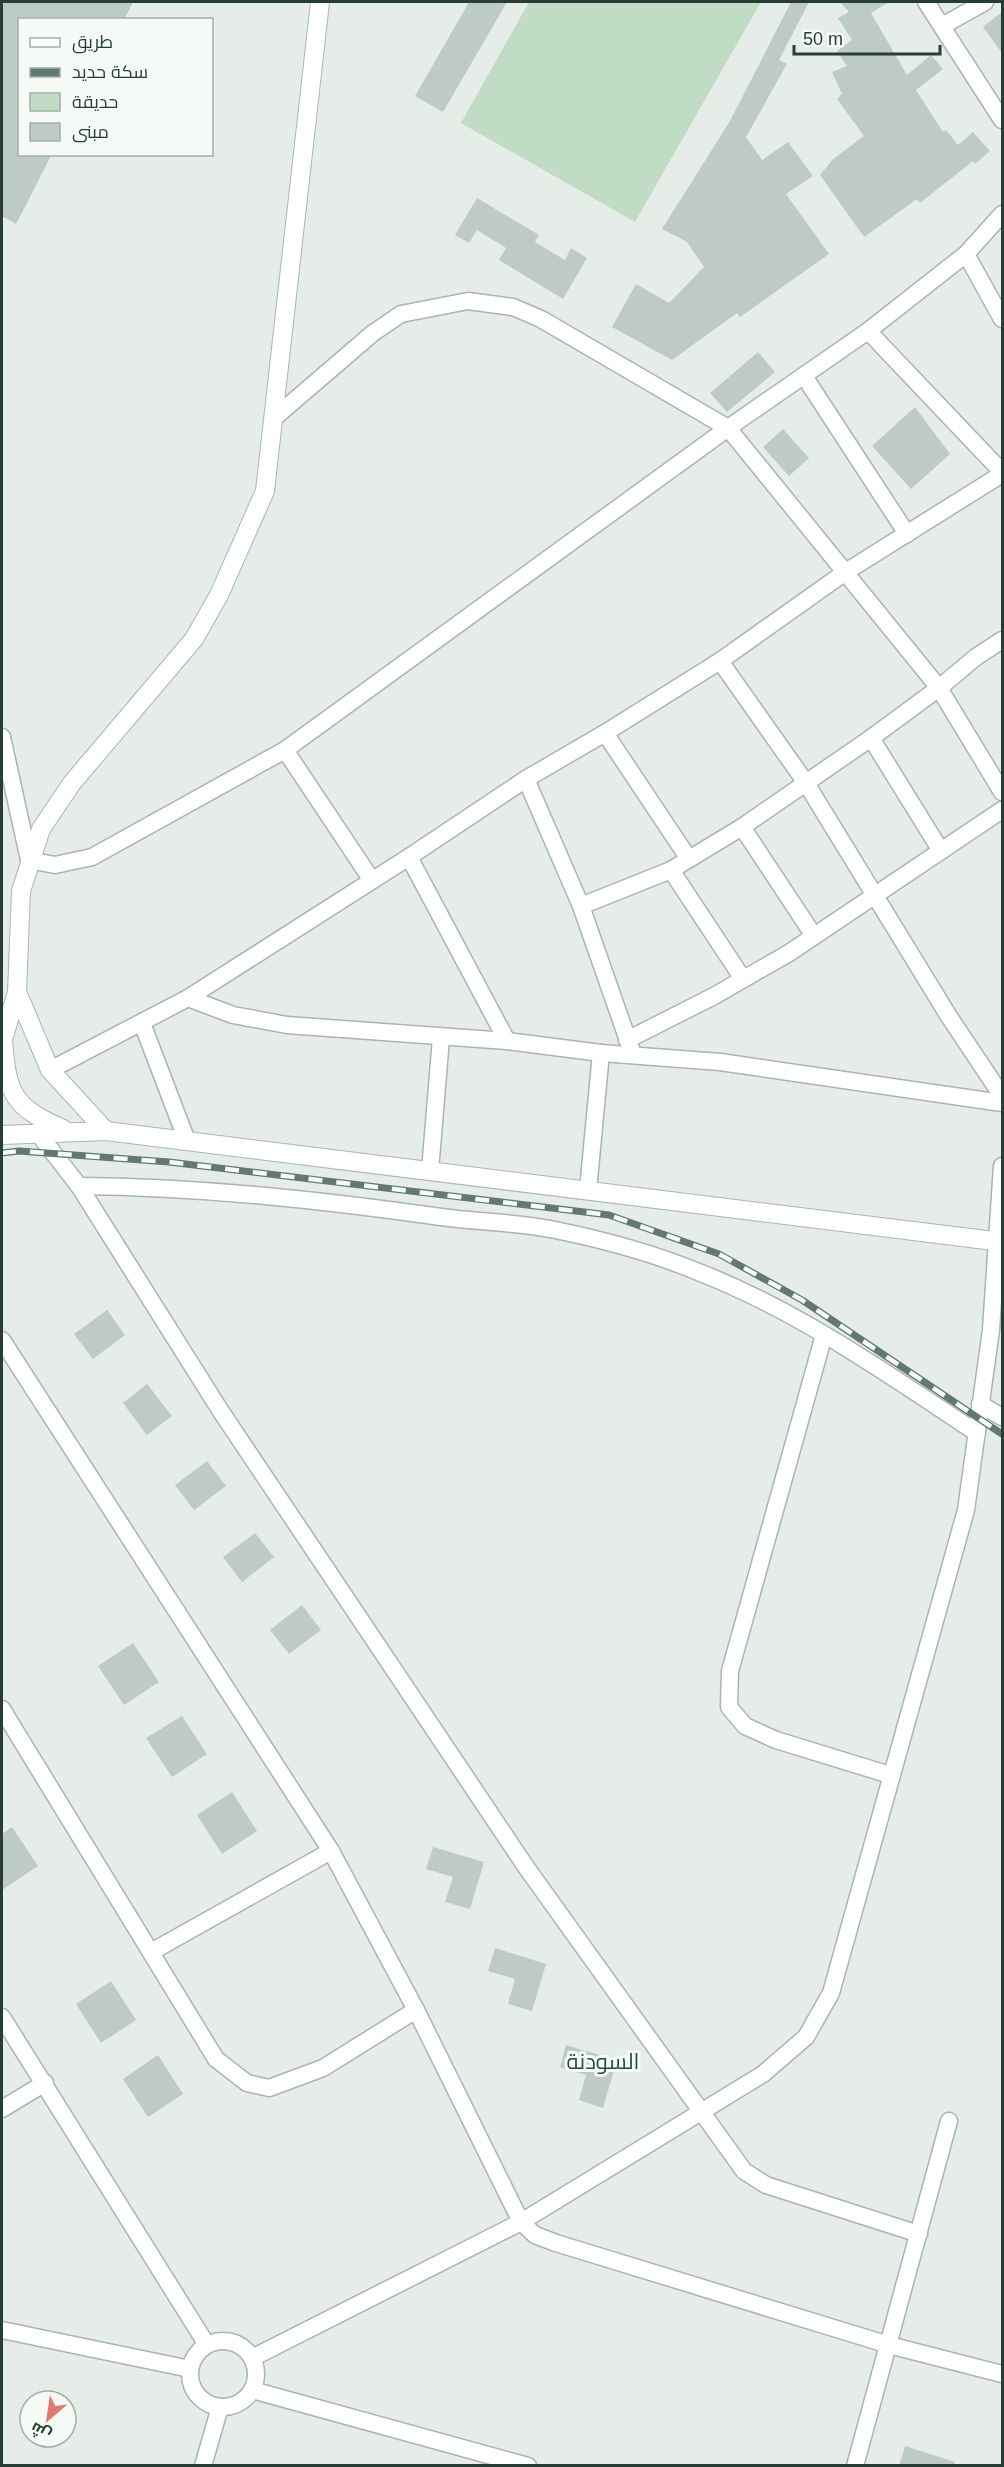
<svg xmlns="http://www.w3.org/2000/svg" width="1004" height="2467" viewBox="0 0 1004 2467" font-family="Arial,Cairo,sans-serif">
<rect width="100%" height="100%" fill="#e6ede9"/>
<!-- green -->
<path fill="#c1dcc5" d="M529 2H761L635 222 461 123Z"/>
<!-- building -->
<g fill="#becbc4">
<path d="M2 2H133L124 20H20V154H52L16 224 2 216Z"/>
<path d="M469 2H507L443 112 415 96Z"/>
<path d="M791 2H809L779 60 787 64 746 137 762 160 788 142 813 176 786 194 829 254 740 317 737 313 672 360 612 327 636 284 669 303 704 267 687 242 662 229 730 121Z"/>
<path d="M840 2H889L871 13 907 75 931 55 943 69 916 90 943 132 946 130 958 145 973 132 990 151 975 164 973 161 920 203 917 199 864 237 820 175 833 159 864 136 837 99 842 94 832 72 847 66 837 51 852 40 838 18 849 12Z"/>
<path d="M1002 12V53L983 27Z"/>
<path d="M477 198 539 235 535 242 565 260 571 248 587 258 563 299 499 260 506 248 477 230 469 243 455 235Z"/>
<path d="M758 352 775 372 727 412 710 393Z"/>
<path d="M915 407 950 454 911 489 872 446Z"/>
<path d="M783 429 809 458 789 476 763 447Z"/>
<path d="M107 1310 125 1335 93 1359 74 1334Z"/>
<path d="M147 1384 172 1416 147 1435 123 1403Z"/>
<path d="M207 1461 226 1486 194 1510 175 1485Z"/>
<path d="M255 1533 274 1557 242 1582 223 1557Z"/>
<path d="M302 1605 321 1630 289 1654 270 1630Z"/>
<path d="M133 1643 159 1682 124 1705 98 1666Z"/>
<path d="M182 1716 207 1754 172 1777 146 1738Z"/>
<path d="M232 1792 257 1831 222 1854 197 1815Z"/>
<path d="M12 1827 38 1866 2 1890V1834Z"/>
<path d="M433 1847 484 1862 470 1909 445 1902 453 1877 426 1869Z"/>
<path d="M495 1948 546 1964 532 2011 508 2004 515 1979 488 1971Z"/>
<path d="M111 1981 136 2020 101 2043 76 2004Z"/>
<path d="M566 2045 617 2060 603 2108 579 2100 586 2075 560 2067Z"/>
<path d="M158 2055 183 2094 148 2117 123 2079Z"/>
<path d="M905 2446 955 2462 954 2466H899Z"/>
</g>
<g fill="none" stroke-linecap="round" stroke-linejoin="round">
<defs>
<g id="street">
<path d="M926 2 1002 120"/>
<path d="M942 26 985 2"/>
<path d="M966 254 1002 319"/>
<path d="M868 331 1002 472"/>
<path d="M804 376 907 534"/>
<path d="M274 418 373 333 401 314 468 301 513 307 541 319 728 428 939 688 1002 792"/>
<path d="M720 661 806 783 948 1015 1002 1096"/>
<path d="M605 733 689 859"/>
<path d="M2 737 29 860 55 865 92 857 285 750 728 428 868 331 966 254 1002 214"/>
<path d="M871 738 941 851"/>
<path d="M285 750 371 879"/>
<path d="M526 779 581 906 631 1049"/>
<path d="M742 827 814 936"/>
<path d="M409 857 507 1041"/>
<path d="M671 870 743 979"/>
<path d="M581 906 671 870 742 827 871 738 939 688 976 657 1002 640"/>
<path d="M188 998 233 1015 287 1025 507 1041 601 1053 720 1062 1002 1103"/>
<path d="M142 1023 187 1141"/>
<path d="M627 1040 714 996 789 953 1002 810"/>
<path d="M50 1070 188 998 409 857 526 779 605 733 720 661 844 573 1002 474"/>
<path d="M37 1132 79 1186 220 1410 526 1867 744 2171 766 2185 919 2234"/>
<path d="M430 1171 441 1038"/>
<path d="M79 1186C201 1187 320 1200 441 1217 477 1222 514 1222 550 1229 601 1239 653 1253 701 1273 800 1312 889 1375 977 1433"/>
<path d="M588 1190 601 1053"/>
<path d="M824 1335 730 1671 729 1707 745 1726 776 1740 890 1775"/>
<path d="M2 1340 331 1851 416 2010 521 2222 535 2235 556 2243 889 2345 1002 2374"/>
<path d="M980 1404 1002 1417"/>
<path d="M2 1709 216 2059 247 2083 269 2088 323 2068 416 2010"/>
<path d="M151 1952 331 1851"/>
<path d="M2 2017 207 2345"/>
<path d="M2 2109 45 2083"/>
<path d="M2 2330 190 2369"/>
<circle cx="223" cy="2374" r="33"/>
<path d="M252 2358 521 2222 763 2074 806 2037 831 1993 966 1510 991 1330 1002 1166"/>
<path d="M252 2390 528 2466"/>
<path d="M203 2466 220 2407"/>
<path d="M855 2466 949 2121"/>
</g>
<g id="secondary">
<path d="M17 992 50 1070 106 1131"/>
<path d="M3 1040C7 1094 13 1107 63 1129"/>
<path d="M2 1043 17 992 21 891 41 829 72 783 194 639 219 595 265 491 320 2"/>
<path d="M2 1135 106 1131 1002 1242"/>
</g>
</defs>
<!-- street casing -->
<use href="#street" stroke="#a9b5af" stroke-width="19"/>
<!-- secondary casing -->
<use href="#secondary" stroke="#a5b8af" stroke-width="20"/>
<!-- street -->
<use href="#street" stroke="#fff" stroke-width="16"/>
<!-- secondary -->
<use href="#secondary" stroke="#fff" stroke-width="18"/>
<defs>
<path id="rail" d="M2 1153 19 1151 169 1162 609 1215 719 1254 802 1300 1002 1434"/>
</defs>
<!-- rail casing -->
<use href="#rail" stroke="#61796f" stroke-width="7"/>
<!-- rail -->
<use href="#rail" stroke="#f6faf7" stroke-width="4.5" stroke-dasharray="14" stroke-linecap="butt"/>
</g>
<g text-anchor="middle" dominant-baseline="central" stroke-width="6" stroke-linejoin="round" paint-order="stroke">
<!-- neighbourhood labels -->
<g font-size="22" fill="#244e3e" stroke="#f6faf7">
<text x="603" y="2061">السودنة</text>
</g>
</g>
<!-- border -->
<rect width="1004" height="2467" fill="none" stroke="#263e34" stroke-width="6"/>
<!-- legend -->
<rect x="18" y="18" width="195" height="138" fill="#f6faf7" stroke="#a3afa9" stroke-width="1.5"/>
<rect x="30" y="38" width="30" height="9" fill="#ffffff" stroke="#a3afa9" stroke-width="1.5"/>
<text x="72" y="48" font-size="18" fill="#263e34">طريق</text>
<rect x="30" y="68" width="30" height="9" fill="#61796f" stroke="#a3afa9" stroke-width="1.5"/>
<text x="72" y="78" font-size="18" fill="#263e34">سكة حديد</text>
<rect x="30" y="93" width="30" height="18" fill="#c1dcc5" stroke="#a3afa9" stroke-width="1.5"/>
<text x="72" y="108" font-size="18" fill="#263e34">حديقة</text>
<rect x="30" y="123" width="30" height="18" fill="#becbc4" stroke="#a3afa9" stroke-width="1.5"/>
<text x="72" y="138" font-size="18" fill="#263e34">مبنى</text>
<!-- north arrow -->
<g transform="translate(48 2419) rotate(209)"><circle r="28" fill="#f6faf7" stroke="#a3afa9" stroke-width="1.5"/>
<path d="M0-4.5L10 22L0 15L-10 22Z" fill="#e4796d"/>
<text y="-9" font-size="16" font-weight="bold" text-anchor="middle" fill="#263e34">ش</text>
</g>
<!-- scale -->
<path d="M794 45v9h146v-9" fill="none" stroke="#263e34" stroke-width="3"/>
<text x="803" y="45" font-size="18" fill="#263e34" stroke="#f6faf7" stroke-width="4.5" paint-order="stroke">50 m</text>
</svg>
